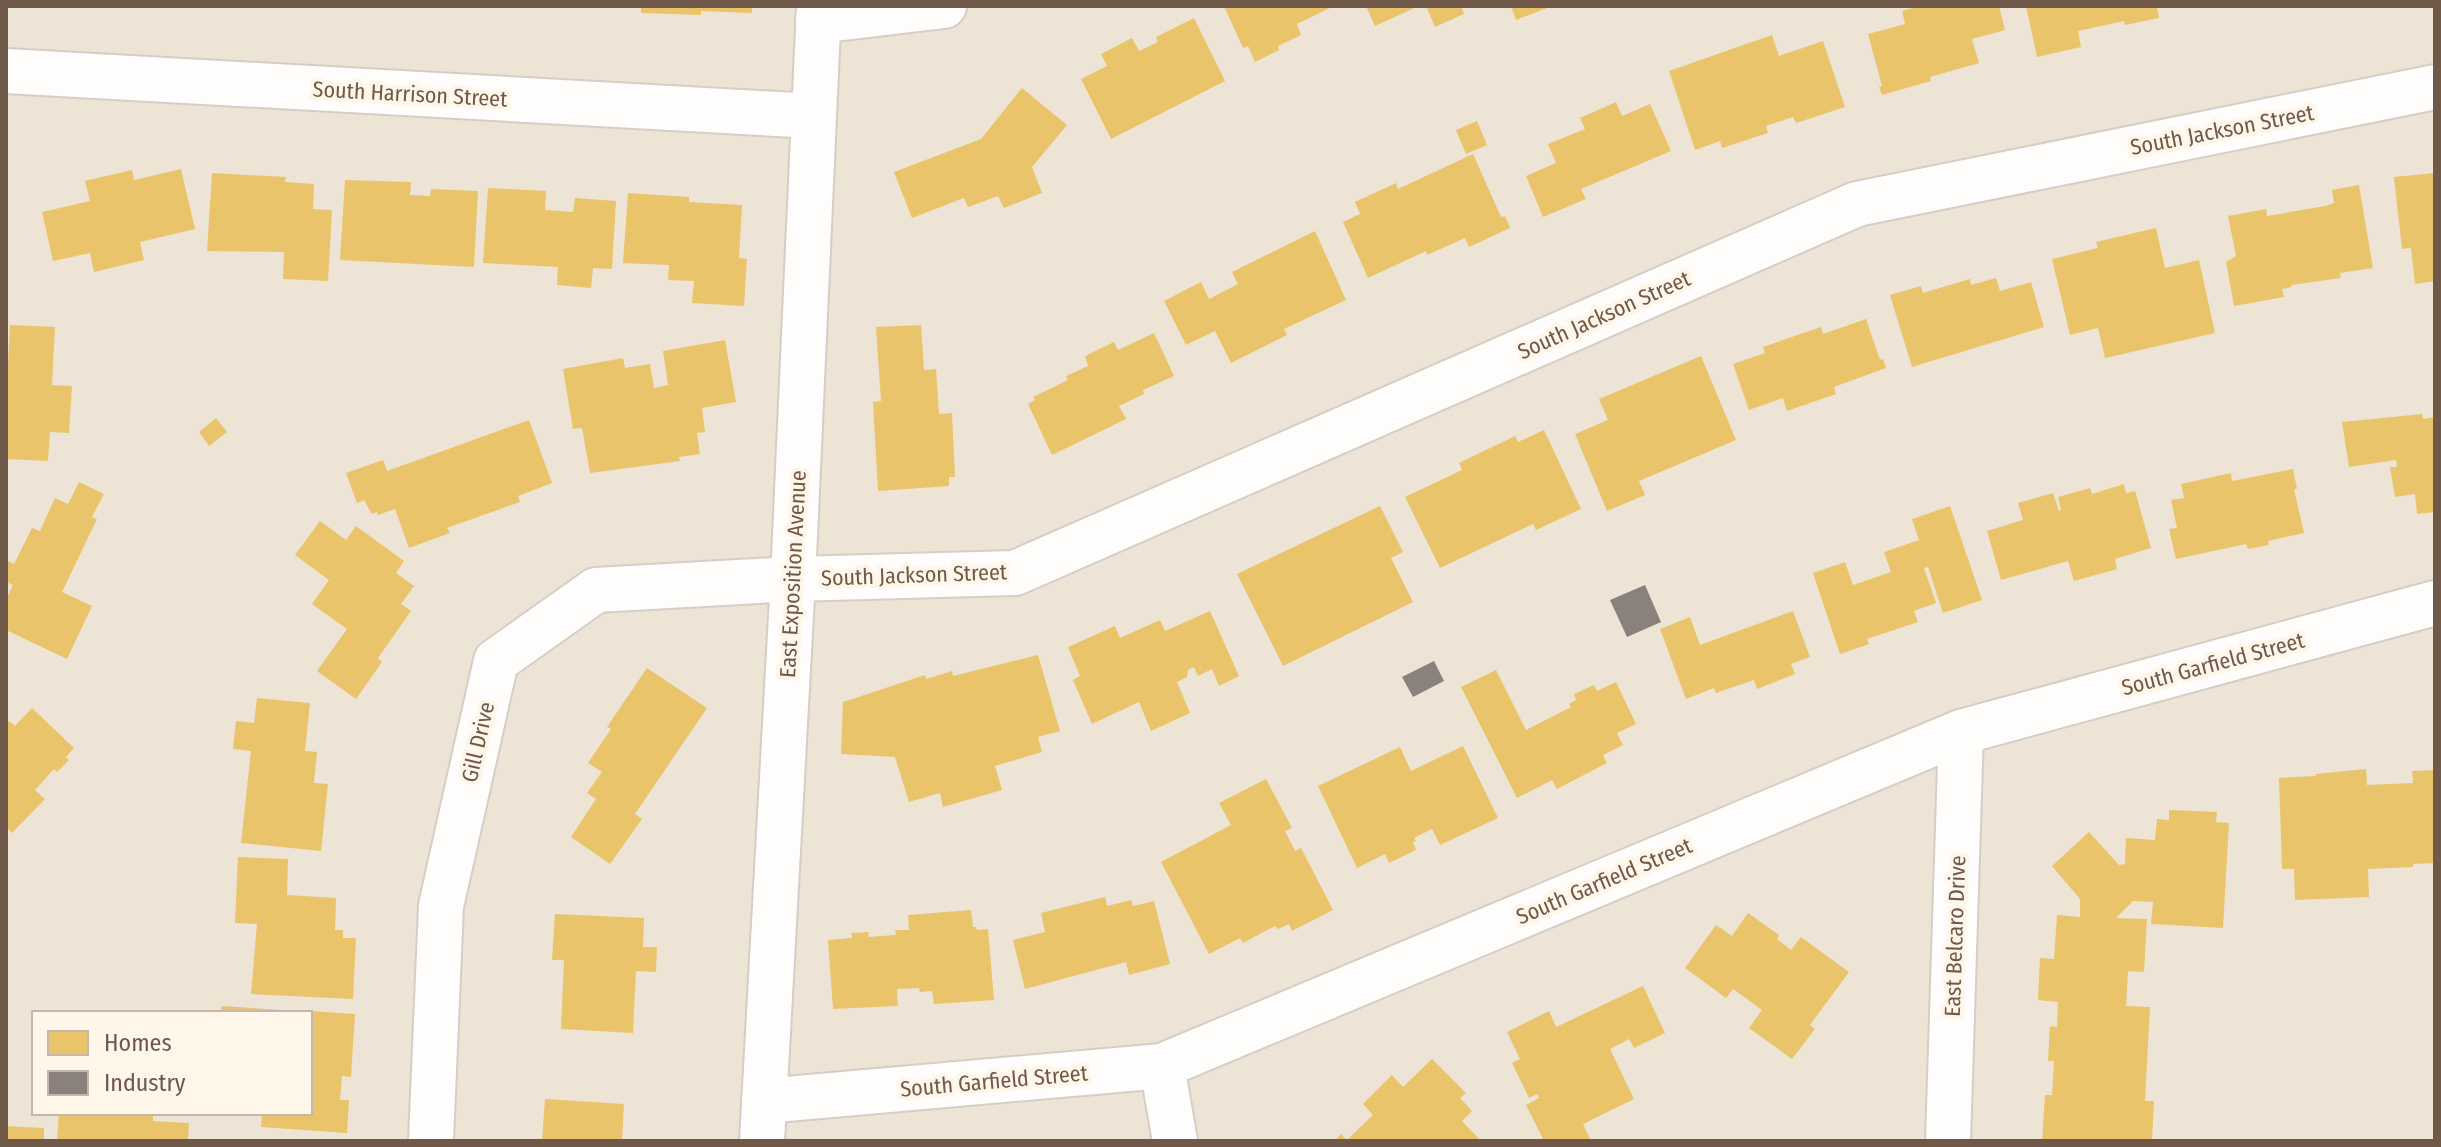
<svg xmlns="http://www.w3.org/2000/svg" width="2441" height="1147" viewBox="0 0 2441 1147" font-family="'Fira Sans Condensed',sans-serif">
<rect width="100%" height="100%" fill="#f5f1e9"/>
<!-- residential -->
<path fill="#eee4d6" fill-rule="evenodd" d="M6 6H2435V1141H6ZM34 1013H310V1113H34Z"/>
<!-- homes -->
<g fill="#e9c46a">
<path d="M641 6H752V13L701 11V15L641 13Z"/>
<path d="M1224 6H1334L1297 24 1301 35 1278 46 1279 50 1255 62 1248 46 1243 48Z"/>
<path d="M1366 6H1419L1375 26Z"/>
<path d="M1426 6H1461L1464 14 1435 27Z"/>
<path d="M1511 6H1552L1516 20Z"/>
<path d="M1920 6H1999L2005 30 1972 39 1979 63 1930 77 1931 81 1882 95 1879 87 1882 86 1868 34 1905 24 1902 11Z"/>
<path d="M2026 6H2157L2159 18 2125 25 2124 21 2078 31 2081 47 2037 57Z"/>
<path d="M1194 18 1225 81 1111 139 1081 79 1107 66 1101 54 1132 38 1139 51 1158 42 1156 37Z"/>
<path d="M1772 35 1779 56 1823 41 1845 107 1796 123 1793 117 1766 126 1768 133 1722 148 1720 141 1695 150 1669 71Z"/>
<path d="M1022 88 1067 125 1032 167 1042 193 1004 208 998 196 968 207 964 198 912 218 894 172 981 139Z"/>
<path d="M1616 102 1622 116 1650 104 1671 151 1581 189 1586 199 1543 217 1526 176 1556 163 1548 144 1585 129 1580 118Z"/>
<path d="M1477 121 1487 145 1466 154 1456 130Z"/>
<path d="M1473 154 1501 217 1505 216 1510 228 1469 247 1465 238 1427 255 1426 251 1368 278 1343 222 1360 214 1355 202 1396 183 1398 189Z"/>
<path d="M181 169 195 229 140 242 144 260 94 272 90 253 53 261 42 212 90 201 85 181 132 170 134 180Z"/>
<path d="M212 173 286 177 285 182 314 184 313 209 332 210 328 281 283 279 284 252 207 251Z"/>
<path d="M2435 173V281L2415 284 2411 248 2402 249 2394 177Z"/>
<path d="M345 180 411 182 410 195 430 196 431 189 478 191 474 267 340 260Z"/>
<path d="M2359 185 2373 268 2340 273 2341 278 2291 285 2292 287 2282 289 2284 297 2234 306 2226 262 2236 256 2228 216 2266 209 2267 216 2325 206 2334 203 2332 190Z"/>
<path d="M488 188 546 191 545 210 573 212 575 198 616 201 612 269 593 268 591 288 557 285 558 267 483 263Z"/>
<path d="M628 193 689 197V202L742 205 739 258 747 259 744 306 692 303 694 281 668 280 669 265 623 263Z"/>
<path d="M2156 228 2165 268 2199 260 2215 333 2105 358 2098 328 2070 335 2052 259 2098 248 2096 242Z"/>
<path d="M1315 231 1346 300 1284 329 1287 335 1231 363 1215 331 1186 345 1164 301 1201 282 1209 299 1238 284 1232 272Z"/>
<path d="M1996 278 2000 291 2031 282 2044 327 1912 367 1890 295 1921 286 1923 293 1970 279 1971 285Z"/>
<path d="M1866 319 1880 360 1883 359 1886 368 1834 387 1836 394 1787 411 1783 398 1749 410 1733 364 1765 353 1763 347 1821 327 1823 334Z"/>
<path d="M10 325 55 327 52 385 72 386 69 433 50 432 48 461 6 459V364H8Z"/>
<path d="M921 325 924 370 936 369 939 414 952 413 955 477H949V486L878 491 873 402 881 401 876 327Z"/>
<path d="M1154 333 1174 376 1143 390 1144 394 1119 406 1126 419 1052 455 1028 404 1035 400 1033 397 1068 380 1066 376 1088 366 1085 356 1114 342 1118 350Z"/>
<path d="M725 340 736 402 702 408 705 432 697 433 700 454 679 457 680 461 590 473 582 428 573 429 563 369 623 358 625 368 650 364 654 388 668 385 663 351Z"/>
<path d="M1701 356 1736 440 1639 481 1645 495 1607 511 1575 434 1608 420 1599 399Z"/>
<path d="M2422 414 2423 419 2435 417V512L2417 514 2415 494 2395 497 2390 467H2397L2396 460 2349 467 2342 422Z"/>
<path d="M216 418 227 432 209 446 199 432Z"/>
<path d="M529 420 552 483 518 496 520 502 447 528 450 533 409 548 395 509 378 515 377 512 372 514 364 500 357 503 346 473 383 460 387 471Z"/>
<path d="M1544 430 1581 509 1536 530 1533 524 1440 568 1405 497 1462 470 1459 463 1515 436 1518 442Z"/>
<path d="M2293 469 2297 489H2294L2304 533 2268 541 2269 545 2248 549 2246 544 2176 559 2169 529 2177 528 2171 500 2184 498 2181 484 2231 473 2232 481Z"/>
<path d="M79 482 104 494 92 517 97 519 62 592 92 606 67 659 6 630V600L13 585 6 582V560L14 564 32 528 40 531 55 498 68 504Z"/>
<path d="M2124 484 2126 493 2135 491 2151 548 2115 559 2117 569 2074 581 2068 561 2001 580 1987 531 2023 520 2018 503 2053 493 2059 511 2061 510 2058 497 2090 488 2092 494Z"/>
<path d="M1380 506 1403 552 1391 558 1413 602 1283 666 1237 574Z"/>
<path d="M1950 506 1982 600 1943 613 1928 567 1924 568 1936 603 1914 611 1918 622 1867 639 1869 644 1840 654 1813 573 1845 562 1853 585 1891 572 1884 552 1919 540 1912 519Z"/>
<path d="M320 521 346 540 356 526 404 561 396 573 414 586 401 604 411 611 378 658 382 662 356 699 317 671 347 629 312 604 329 580 295 555Z"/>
<path d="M1210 611 1239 676 1219 686 1212 669 1198 676 1194 667 1188 670 1187 677 1177 682 1190 713 1151 731 1139 702 1092 724 1073 680 1080 676 1068 647 1115 626 1120 638 1160 620 1165 631Z"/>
<path d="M1793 611 1810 657 1791 664 1795 674 1757 689 1754 680 1716 693 1714 688 1686 699 1660 629 1690 617 1700 645Z"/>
<path d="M1038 655 1060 731 1038 737 1042 752 995 766 1002 790 943 807 940 793 909 802 895 757 841 754 843 702 925 675 926 679 952 671 953 676Z"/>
<path d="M647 668 707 708 635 814 642 819 610 864 571 837 596 799 587 793 602 772 588 763 611 729 607 727Z"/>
<path d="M1496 670 1526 730 1571 707 1569 704 1576 700 1574 694 1594 685 1597 691 1616 682 1636 724 1617 733 1623 745 1603 755 1607 763 1557 789 1552 780 1517 798 1461 687Z"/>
<path d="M257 698 310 703 305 751 317 752 314 783 328 784 321 851 241 843 251 751 233 749 236 721 254 723Z"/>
<path d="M32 708 74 748 66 757 69 760 57 772 54 769 35 790 45 799 12 833 6 827V725L9 721 15 726Z"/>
<path d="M1463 746 1498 818 1440 845 1432 829 1414 838 1416 841 1413 842 1416 850 1389 863 1385 854 1357 868 1318 786 1400 747 1411 771Z"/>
<path d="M2366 769 2367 785 2413 783 2412 771 2435 770V863L2413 864V867L2368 869 2369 897 2295 900 2294 869H2282L2279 778 2316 776 2315 774Z"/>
<path d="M1266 779 1292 828 1285 831 1295 851 1301 848 1333 910 1292 931 1289 924 1278 929 1275 926 1243 943 1240 938 1209 954 1161 862 1231 825 1219 803Z"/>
<path d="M2169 810 2217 812 2216 822 2229 823 2223 928 2151 924 2153 902 2133 901 2116 918 2147 919 2144 972 2128 971 2126 1006 2150 1007 2145 1101H2154L2152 1141H2042L2045 1095H2052L2054 1061H2048L2050 1026 2057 1027 2058 1002 2038 1000 2040 958 2054 959 2057 915 2080 917V899L2052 866 2089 832 2119 865 2125 864 2126 838 2155 840 2157 819 2169 820Z"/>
<path d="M238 857 288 859 287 895 336 898 335 930H343V938H356L353 999 251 994 257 924 235 923Z"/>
<path d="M1105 897 1107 906 1131 900 1133 906 1154 901 1170 964 1129 975 1126 962 1025 989 1013 940 1045 932 1041 913Z"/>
<path d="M971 910 973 927H976L977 930 988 929 994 1000 934 1004 932 991 920 992 919 988 897 989 898 1006 833 1009 828 940 852 938 851 933 869 932 868 937 896 935 895 930H909L908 915Z"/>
<path d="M1748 913 1779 935 1777 939 1791 950 1801 937 1849 972 1810 1025 1815 1029 1792 1059 1749 1028 1762 1010 1733 989 1726 998 1685 968 1716 925 1732 936Z"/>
<path d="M555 914 644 918 643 947H657L656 972 636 971 633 1033 561 1029 564 960H552Z"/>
<path d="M1643 986 1665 1033 1634 1048 1629 1039 1610 1049 1634 1099 1583 1124 1591 1141H1544L1526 1105 1539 1098 1537 1094 1529 1098 1512 1063 1520 1059 1507 1032 1549 1011 1556 1027Z"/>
<path d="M222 1006 297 1011V1013H221Z"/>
<path d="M310 1011 355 1014 351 1077 342 1076 340 1100H349L347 1133 261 1127 262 1113H310Z"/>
<path d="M1432 1059 1466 1093 1460 1098 1472 1111 1462 1121 1481 1141H1334L1341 1134 1347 1140 1373 1115 1363 1104 1392 1075 1403 1087Z"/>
<path d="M545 1099 624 1104 622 1141H542Z"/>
<path d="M59 1113H153V1121L189 1123 188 1141H57Z"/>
<path d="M6 1126 44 1128V1141H6Z"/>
</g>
<!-- industry -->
<g fill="#8a817c">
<path d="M1645 585 1661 622 1627 637 1610 600Z"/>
<path d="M1434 661 1444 681 1413 697 1402 677Z"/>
</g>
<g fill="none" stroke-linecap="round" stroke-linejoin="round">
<defs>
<g id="minor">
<path d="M818 21 944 6"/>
<path d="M6 71 814 116"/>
<path d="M1162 1066 1175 1141"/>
<path d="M764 1101 1162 1066 1961 732 2435 603"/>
<path d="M431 1141 441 906 496 661 596 590 793 579 1015 573 1857 204 2435 87"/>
<path d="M762 1141 793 579 819 6"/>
<path d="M1948 1141 1961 732"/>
</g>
</defs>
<!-- minor casing -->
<use href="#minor" stroke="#d4cec7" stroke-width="48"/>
<!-- minor -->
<use href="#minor" stroke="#fefdfc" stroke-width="44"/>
</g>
<g text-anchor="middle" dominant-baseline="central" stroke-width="8" stroke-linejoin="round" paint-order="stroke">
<!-- street labels -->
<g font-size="22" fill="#71594a" stroke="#fef6e9">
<text transform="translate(410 94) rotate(3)">South Harrison Street</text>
<text transform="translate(2222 130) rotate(-11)">South Jackson Street</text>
<text transform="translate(1604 315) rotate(-24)">South Jackson Street</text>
<text transform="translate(793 574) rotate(-87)">East Exposition Avenue</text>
<text transform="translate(914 575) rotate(-2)">South Jackson Street</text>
<text transform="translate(2213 664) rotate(-15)">South Garfield Street</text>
<text transform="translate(478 742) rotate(-77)">Gill Drive</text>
<text transform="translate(1604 881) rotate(-23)">South Garfield Street</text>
<text transform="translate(1955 936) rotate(-88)">East Belcaro Drive</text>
<text transform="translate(994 1081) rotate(-5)">South Garfield Street</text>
</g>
</g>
<!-- border -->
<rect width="2441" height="1147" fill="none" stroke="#71594a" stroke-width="16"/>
<!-- legend -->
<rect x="32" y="1011" width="280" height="104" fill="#fef6e9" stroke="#c6b7a9" stroke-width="2"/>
<rect x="48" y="1031" width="40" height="24" fill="#e9c46a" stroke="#c6b7a9" stroke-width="2"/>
<text x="104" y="1051" font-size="24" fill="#71594a">Homes</text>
<rect x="48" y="1071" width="40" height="24" fill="#8a817c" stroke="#c6b7a9" stroke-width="2"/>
<text x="104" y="1091" font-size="24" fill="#71594a">Industry</text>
</svg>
